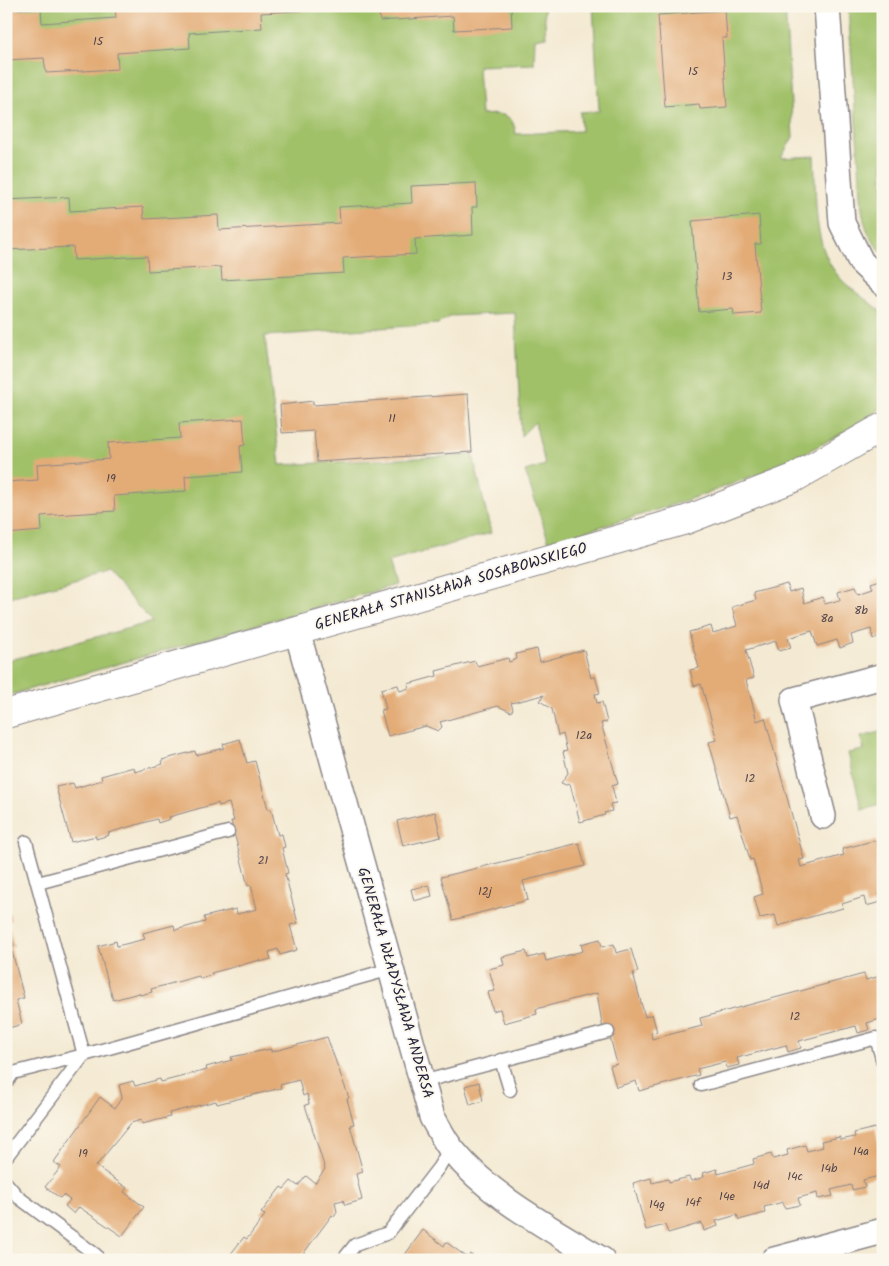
<svg xmlns="http://www.w3.org/2000/svg" width="889" height="1266" viewBox="0 0 889 1266" font-family="Kalam,sans-serif">
<rect width="100%" height="100%" fill="#fbf7ec"/>
<filter id="ink" filterUnits="userSpaceOnUse"><feTurbulence type="fractalNoise" baseFrequency=".02" numOctaves="2"/><feDisplacementMap in="SourceGraphic" scale="10" xChannelSelector="R" yChannelSelector="G"/><feConvolveMatrix kernelMatrix="1 2 1 2 8 2 1 2 1" color-interpolation-filters="sRGB"/></filter>
<filter id="wash" filterUnits="userSpaceOnUse"><feTurbulence type="fractalNoise" baseFrequency=".0096" numOctaves="4" result="noise"/><feDisplacementMap in="SourceGraphic" scale="20" xChannelSelector="R" yChannelSelector="G"/><feGaussianBlur stdDeviation="1.12" result="paint"/><feColorMatrix in="noise" values="0 0 0 0 0 0 0 0 0 0 0 0 0 0 0 0 0 1.4 0 .05"/><feComposite in="paint" operator="in"/></filter>
<g filter="url(#wash)">
<rect width="100%" height="100%" fill="#f4ead3"/>
<!-- green -->
<g fill="#a1c169" stroke="#627252">
<path d="M6 6H544L546 37 535 39 534 64 478 66 481 115C500 114 513 111 516 134L581 131 580 112 599 111 593 6H785L793 137 781 158 814 156C817 197 811 247 841 279 853 292 870 301 883 314V407C783 477 664 508 549 542L525 471 545 465 535 422 521 436 515 313 451 316 438 324 265 336 280 465 473 455 491 533 388 562 395 585 6 696V661L152 622 106 572 6 598Z"/>
<path d="M848 6H883V253C869 240 865 228 862 209Z"/>
<path d="M883 731V803L862 810 848 753 864 750 861 737Z"/>
</g>
<g id="blocks">
<!-- building -->
<g fill="#e3ac77">
<path d="M115 6H349V8L261 13 262 28 189 33 190 48 117 53 118 69 46 73 44 58 6 60V10L41 8 42 23 116 18Z"/>
<path d="M379 6H511L512 27 454 30 453 16 380 21Z"/>
<path d="M725 10 727 38H722L727 107 700 109 699 104 665 107 658 15Z"/>
<path d="M476 183 477 207H472L473 235 415 239 416 254 343 258 344 273 222 280 221 267 148 271 147 256 74 260 73 247 6 250V200L69 197 70 211 143 207 144 219 218 215 219 230 340 223 339 207 412 203 411 186Z"/>
<path d="M759 215 761 244H755L761 313 734 315 733 309 699 312 692 221Z"/>
<path d="M468 394 472 452 317 462 314 431 282 433 280 405 313 401V405Z"/>
<path d="M243 419 245 445 240 446 242 472 185 476 186 491 114 496 115 511 41 516 42 531 6 534V482L38 480 37 464 109 459 108 443 180 438 179 423Z"/>
<path d="M883 579V636L873 639 871 629 851 635 853 643 840 648 837 640 817 646 812 631 788 638 791 648 779 651 776 641 746 650 754 678 746 680 757 721 765 718 804 859 799 860 801 867 844 855 842 849 876 840 878 847 883 846V892L879 893 881 902 866 906 864 897 842 904 843 908 778 926 775 915 760 918 754 897 763 894 753 859 750 860 737 815 730 817 709 742 717 740 701 684 694 686 690 670 699 668 689 632 711 626 713 633 737 626 732 607 756 600 754 593 787 584 789 592 801 588 804 603 823 597 825 604 840 600 838 592 855 587 858 594 873 589 871 583Z"/>
<path d="M537 649 540 662 584 650 591 678 595 676 600 693 595 694 597 703 602 702 607 722 601 723 618 784 612 786 616 803 610 804 612 811 604 813 605 815 580 822 570 784 566 785 561 783 568 773 563 752 567 751 563 734 558 736 552 709 540 701 544 695 511 703 513 709 511 712 498 706 440 722 442 727 438 731 426 726 388 736 381 710 386 709 381 689 398 685 400 691 409 688 408 684 437 676 436 671 475 661 477 666 508 658 509 662 517 659 516 654Z"/>
<path d="M240 739 247 763 255 761 268 809H271L278 835 282 834 285 847 282 848 288 873 285 874 298 923 290 925 297 950 280 955 278 949 269 952 271 959 260 962V960L211 973 212 975 200 979 199 976 151 989 152 992 140 995 139 993 113 1000 98 946 116 941 117 946 145 939 143 933 174 925 175 930 205 922 204 917 236 909 237 914 257 909 251 885 248 886 231 821H234L229 803 219 806 218 803 169 817 170 819 158 823 157 819 108 833 109 835 96 839V836L71 842 56 787 73 783 75 788 102 780 101 776 134 767 135 772 163 764 162 760 195 751 196 755 224 748 223 744Z"/>
<path d="M435 812 441 837 403 846 397 821Z"/>
<path d="M579 843 585 866 523 881 528 900 453 920 441 877Z"/>
<path d="M429 885 432 896 414 901 411 889Z"/>
<path d="M8 908 11 921 8 922 14 946 11 947 24 998 16 1000 22 1024 6 1029V909Z"/>
<path d="M600 939 602 947 614 944 616 953 631 949 638 972 633 973 645 1017 652 1014 657 1032 651 1033 652 1039 702 1026 700 1018 864 974 866 980 880 976 883 983V1018L867 1023 869 1030 858 1033 856 1026 799 1041 801 1048 788 1052 786 1045 737 1058 739 1065 727 1068 725 1062 697 1069 699 1075 639 1091 636 1081 616 1087 610 1066 617 1064 608 1029 603 1030 597 993 536 1009 537 1014 504 1023 500 1009 493 1011 488 992 495 991 489 969 504 965 502 957 526 951 528 958 544 954 546 961 583 951 581 944Z"/>
<path d="M327 1037 349 1098 347 1099 354 1124 350 1125 363 1172 356 1174 362 1200 345 1205 343 1200 335 1202 337 1212 334 1217 332 1215 303 1254 304 1256 301 1260H226L244 1237 247 1239 265 1215 261 1213 281 1187 284 1189 291 1181 298 1186 306 1176 315 1183 325 1169 305 1105 309 1104 307 1094 303 1096 299 1080 280 1085 281 1088 217 1104 216 1101 169 1113 170 1117 142 1124 141 1120 131 1123 96 1166 127 1188 124 1192 144 1207 122 1236 79 1207 74 1214 65 1206 70 1200 63 1195 60 1198 45 1187 61 1167 54 1162 100 1097 115 1108 122 1097 119 1085 133 1081 135 1086 160 1079 161 1082 207 1070 206 1067 232 1060 231 1057 271 1049V1052Z"/>
<path d="M479 1082 483 1101 470 1105 465 1086Z"/>
<path d="M875 1128 883 1162V1175L863 1180 865 1187 852 1190 851 1185 831 1190 833 1196 818 1199 817 1193 798 1198 800 1205 785 1208 783 1202 764 1207 765 1213 739 1220 737 1215 716 1221 718 1226 704 1231 702 1223 668 1233 665 1225 646 1230 633 1183 651 1178 652 1183 668 1179 669 1182 689 1177 691 1181 704 1177 703 1173 717 1169 718 1174 754 1164 753 1159 771 1154 773 1159 788 1155 787 1150 805 1145 807 1151 823 1147 821 1141 840 1137V1140L855 1137 854 1133Z"/>
<path d="M423 1230 444 1246 446 1242 468 1258 470 1254 478 1260H401Z"/>
</g>
</g>
</g>
<g filter="url(#ink)">
<use href="#blocks" fill-opacity="0" stroke="#8b8687" stroke-width="1"/>
<g fill="none" stroke-linecap="round" stroke-linejoin="round">
<defs>
<g id="lane">
<path d="M26 842 84 1055 391 969"/>
<path d="M38 883 228 832"/>
<path d="M501 1060 510 1090"/>
<path d="M422 1082 608 1032"/>
<path d="M6 1083 13 1073 84 1055 6 1157"/>
<path d="M701 1085 876 1038 883 1062"/>
<path d="M6 1183 18 1197 96 1255"/>
<path d="M343 1260 355 1245 388 1233 439 1167 450 1148"/>
</g>
<g id="street">
<path d="M827 6 842 223 861 262 883 283"/>
<path d="M297 631 432 1117C438 1127 444 1140 452 1150 491 1198 550 1228 602 1260"/>
<path d="M823 816 794 700 883 676"/>
<path d="M774 1260 883 1231"/>
</g>
<path id="secondary" d="M6 714 686 520 794 478 883 427"/>
</defs>
<!-- lane casing -->
<use href="#lane" stroke="#8b8687" stroke-width="15"/>
<!-- street casing -->
<use href="#street" stroke="#8b8687" stroke-width="28"/>
<!-- secondary casing -->
<use href="#secondary" stroke="#8b8687" stroke-width="30"/>
<!-- lane -->
<use href="#lane" stroke="#fff" stroke-width="12"/>
<!-- street -->
<use href="#street" stroke="#fff" stroke-width="25"/>
<!-- secondary -->
<use href="#secondary" stroke="#fff" stroke-width="28"/>
</g>
</g>
<g text-anchor="middle" dominant-baseline="central" stroke-width="4" stroke-linejoin="round" paint-order="stroke">
<!-- number labels -->
<g font-size="12" fill="#52444a">
<text x="98" y="41">15</text>
<text x="693" y="71">15</text>
<text x="727" y="276">13</text>
<text x="392" y="418">11</text>
<text x="111" y="478">19</text>
<text x="861" y="610">8b</text>
<text x="827" y="618">8a</text>
<text x="584" y="735">12a</text>
<text x="750" y="778">12</text>
<text x="263" y="860">21</text>
<text x="485" y="891">12j</text>
<text x="795" y="1016">12</text>
<text x="861" y="1151">14a</text>
<text x="83" y="1153">19</text>
<text x="829" y="1168">14b</text>
<text x="795" y="1176">14c</text>
<text x="761" y="1185">14d</text>
<text x="727" y="1196">14e</text>
<text x="693" y="1202">14f</text>
<text x="657" y="1204">14g</text>
</g>
<!-- street labels -->
<g font-size="15" fill="#22223b" stroke="#fbf7ec">
<text transform="translate(451 587) rotate(-16)">GENERAŁA STANISŁAWA SOSABOWSKIEGO</text>
<text transform="translate(395 983) rotate(74)">GENERAŁA WŁADYSŁAWA ANDERSA</text>
</g>
</g>
<!-- margin -->
<rect width="889" height="1266" fill="none" stroke="#fbf7ec" stroke-width="25"/>
</svg>
